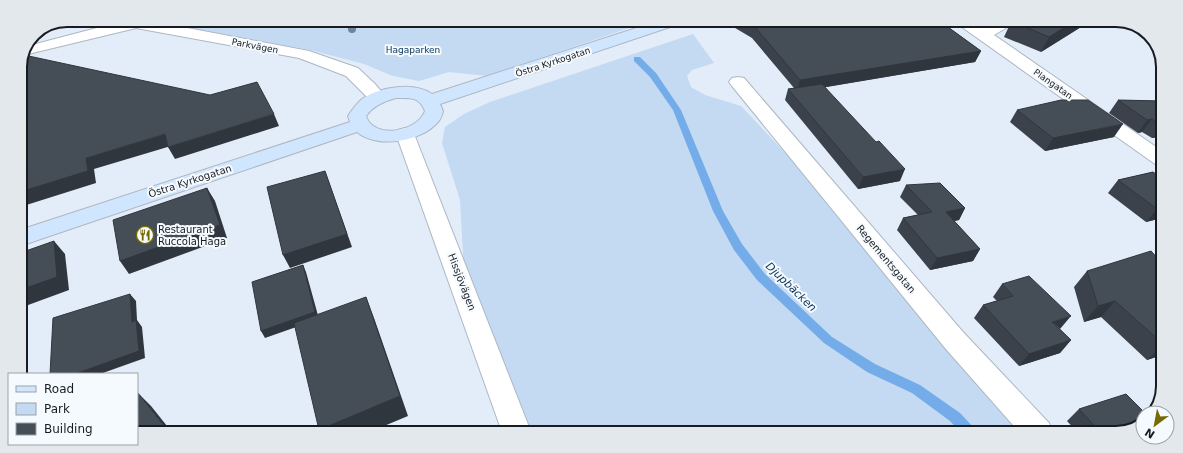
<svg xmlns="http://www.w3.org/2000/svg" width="1183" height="453" viewBox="0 0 1183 453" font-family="'DejaVu Sans',sans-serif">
<rect width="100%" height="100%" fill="#e3edf9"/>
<!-- green -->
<g fill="#c3daf2">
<path d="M147 20 629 21 635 26 487 76 449 72 419 81 393 76 364 64 310 50Z"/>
<path d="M693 34 714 63 692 70 687 76 691 87 705 95 741 106 885 258 1039 433 517 432 465 289 460 200 442 143 445 127 464 114 490 102Z"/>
</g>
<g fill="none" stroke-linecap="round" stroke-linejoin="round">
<!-- stream -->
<g fill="#73ace9" fill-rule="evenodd">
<path d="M574 21H582L589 27 584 28Z"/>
<path d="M634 57H640L656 73 681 110 723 211 742 244 765 274 832 337 875 364 920 385 960 413 975 429 976 433H961L950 421 912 393 867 372 824 343 757 280 734 250 713 211 673 110 650 77 634 61Z"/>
</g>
<defs>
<g id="street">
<path d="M113 20H145L309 51 358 68 375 84 386 97 383 101 377 102 371 101 346 76 299 58 136 28 24 55 28 46 116 23Z"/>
<path d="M957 22H974L983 28 995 22H1013L1011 25 994 35 1162 151V166L1155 164 959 25Z"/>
<path d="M738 77 744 78 963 332 1049 423 1053 433H1020L945 348 732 86 729 82 732 78Z"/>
<path d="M405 128 412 130 414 134 531 432H502L396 134 398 130Z"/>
</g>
<path id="secondary" d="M658 21H681L679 24 440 104 443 111C442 115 441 119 438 122 421 142 377 149 357 132L20 246V230L350 122 348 116C352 110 356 104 362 99 379 87 414 81 432 94ZM396 98C410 98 419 96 425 111 417 132 374 140 366 116 373 106 384 101 396 98Z"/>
</defs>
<!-- street casing -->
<use href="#street" stroke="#adb7c2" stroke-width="2"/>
<!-- secondary casing -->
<use href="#secondary" stroke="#adb7c2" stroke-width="2"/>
<!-- street -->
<use href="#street" fill="#fff" fill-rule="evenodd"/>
<!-- secondary -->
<use href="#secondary" fill="#d0e6fe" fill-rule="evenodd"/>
</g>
<!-- trees -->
<circle fill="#6b87a2" cx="352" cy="29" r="4"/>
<!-- wall -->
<g fill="#3b424b">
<path d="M725 22H941L981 51 975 62 825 87 900 181 858 189 785 100 788 89 794 88 752 38Z"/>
<path d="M1011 22H1089L1041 52 1004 37Z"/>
<path d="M1118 100 1163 101 1162 136 1152 138 1142 132 1138 133 1109 113Z"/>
<path d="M1017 110 1114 137 1045 151 1010 122Z"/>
<path d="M1153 172 1162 218 1146 222 1108 193 1118 180Z"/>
<path d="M906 185 965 208 959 220 954 221 980 249 973 261 930 270 897 230 903 218 918 215 900 197Z"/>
<path d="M1161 262V359L1159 356 1147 360 1101 317 1084 322 1074 287 1087 271Z"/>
<path d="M1002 284 1060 329 1071 340 1060 353 1019 366 974 318 983 305 997 301 993 297Z"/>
<path d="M1079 409 1116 433H1078L1067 421Z"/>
</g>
<!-- shaded-wall -->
<g fill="#30363d">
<path d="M1073 22H1089L1041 52 1049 37Z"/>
<path d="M981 51 975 62 797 92 800 80Z"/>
<path d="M274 114 279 126 175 159 168 147Z"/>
<path d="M1152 119 1142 132 1138 133 1147 120Z"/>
<path d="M1123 124 1114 137 1045 151 1053 138Z"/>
<path d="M1162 126V136L1152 138Z"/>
<path d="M165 134 171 146 94 169 96 183 20 207V192L86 158Z"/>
<path d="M905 169 900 181 858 189 863 177Z"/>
<path d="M325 171 352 247 290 268 283 255Z"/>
<path d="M207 188 215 201 227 238 129 274 120 261Z"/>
<path d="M965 208 959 220 939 224 946 212Z"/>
<path d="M1162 208V218L1146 222 1157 209Z"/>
<path d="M54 241 65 254 69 290 20 308V290Z"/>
<path d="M980 249 973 261 930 270 937 258Z"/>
<path d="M303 265 306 272 319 319 265 338 261 331Z"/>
<path d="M130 294 136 301 137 320 142 327 145 358 100 374H75Z"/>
<path d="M366 297 374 318 408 416 372 431H320L319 430Z"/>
<path d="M1115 301 1101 317 1084 322 1098 306Z"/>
<path d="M1071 316 1060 329 1052 322Z"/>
<path d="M1071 340 1060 353 1019 366 1029 354Z"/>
<path d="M1161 347V354L1159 356 1147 360Z"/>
<path d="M137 392 151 406 171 431H168Z"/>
</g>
<!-- building -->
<g fill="#454d57" stroke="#30363d">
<path d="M746 22H941L981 51 800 80 754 26Z"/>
<path d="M1014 22H1073L1049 37Z"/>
<path d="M24 55 210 95 257 82 274 114 168 147 165 134 86 158 88 171 20 192V91L25 90 20 89V64Z"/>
<path d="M822 84 876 142 879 141 905 169 863 177 788 89Z"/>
<path d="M1061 100H1088L1123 124 1053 138 1017 110Z"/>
<path d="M1118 100 1163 101 1162 126 1152 119 1147 120Z"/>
<path d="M325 171 347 234 283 255 267 187Z"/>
<path d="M1153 172 1162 178V208L1157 209 1118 180Z"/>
<path d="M940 183 965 208 946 212 980 249 937 258 903 218 932 212 906 185Z"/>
<path d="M207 188 220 225 120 261 113 220Z"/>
<path d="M54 241 57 277 20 290V253Z"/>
<path d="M1151 251 1161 262V342L1115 301 1098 306 1087 271Z"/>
<path d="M303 265 315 312 261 331 252 282Z"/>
<path d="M1029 276 1071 316 1052 322 1071 340 1029 354 983 305 1013 296 1002 284Z"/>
<path d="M130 294 132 322 136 320 139 351 75 374H50L53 318Z"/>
<path d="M366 297 400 396 319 430 294 323Z"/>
<path d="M137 392 168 431H137Z"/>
<path d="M1126 394 1145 413H1143V424L1116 433H1101L1079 409Z"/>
</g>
<!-- icons -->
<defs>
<symbol id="restaurant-ring" viewBox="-11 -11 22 22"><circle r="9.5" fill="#f5fafe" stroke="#766900" stroke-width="1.5"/><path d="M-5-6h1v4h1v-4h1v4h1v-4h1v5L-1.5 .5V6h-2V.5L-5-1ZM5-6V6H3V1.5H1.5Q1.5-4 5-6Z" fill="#766900"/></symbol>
</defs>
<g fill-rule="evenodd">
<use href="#restaurant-ring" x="135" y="225" width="20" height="20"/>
</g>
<g text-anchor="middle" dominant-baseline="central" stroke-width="4" stroke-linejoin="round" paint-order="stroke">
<!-- far-street labels -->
<g font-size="9" fill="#181c20" stroke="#f5fafe">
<text transform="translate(255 46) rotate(11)">Parkvägen</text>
<text transform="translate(553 62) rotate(-18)">Östra Kyrkogatan</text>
<text transform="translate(1053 84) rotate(35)">Plangatan</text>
</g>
<!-- far-park labels -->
<g font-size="9" fill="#09345a" stroke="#f5fafe">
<text x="413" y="50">Hagaparken</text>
</g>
<!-- street labels -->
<g font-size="10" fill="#181c20" stroke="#f5fafe">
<text transform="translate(190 181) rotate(-18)">Östra Kyrkogatan</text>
<text transform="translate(886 259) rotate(50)">Regementsgatan</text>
<text transform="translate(462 282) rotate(69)">Hissjövägen</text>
</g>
<!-- poi labels -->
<g font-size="10" fill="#181c20" stroke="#f5fafe" text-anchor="start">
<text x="158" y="229">Restaurant<tspan x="158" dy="12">Ruccola Haga</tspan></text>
</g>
<!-- water labels -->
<g font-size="11" font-style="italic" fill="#103960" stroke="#f5fafe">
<text transform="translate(791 287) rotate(44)">Djupbäcken</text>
</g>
</g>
<!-- crop -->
<path d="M0 0H1183V453H0ZM67 27H1116A40 40 0 0 1 1156 67V386A40 40 0 0 1 1116 426H67A40 40 0 0 1 27 386V67A40 40 0 0 1 67 27Z" fill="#e3e8ec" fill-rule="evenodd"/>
<path fill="none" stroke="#181c20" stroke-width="2" d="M67 27H1116A40 40 0 0 1 1156 67V386A40 40 0 0 1 1116 426H67A40 40 0 0 1 27 386V67A40 40 0 0 1 67 27Z"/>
<!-- legend -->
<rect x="8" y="373" width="130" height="72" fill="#f5fafe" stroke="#9da1a5"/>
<rect x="16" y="386" width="20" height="6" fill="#d0e6fe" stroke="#9da1a5"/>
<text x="44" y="393" font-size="12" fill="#181c20">Road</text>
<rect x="16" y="403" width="20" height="12" fill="#c3daf2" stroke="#9da1a5"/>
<text x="44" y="413" font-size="12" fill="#181c20">Park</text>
<rect x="16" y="423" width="20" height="12" fill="#454d57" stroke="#9da1a5"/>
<text x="44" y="433" font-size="12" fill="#181c20">Building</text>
<!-- north arrow -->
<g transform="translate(1155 425) rotate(212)"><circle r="19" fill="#f5fafe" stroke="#9da1a5"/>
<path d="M0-3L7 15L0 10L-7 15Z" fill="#766900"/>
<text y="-6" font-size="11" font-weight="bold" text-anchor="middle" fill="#181c20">N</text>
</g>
</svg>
